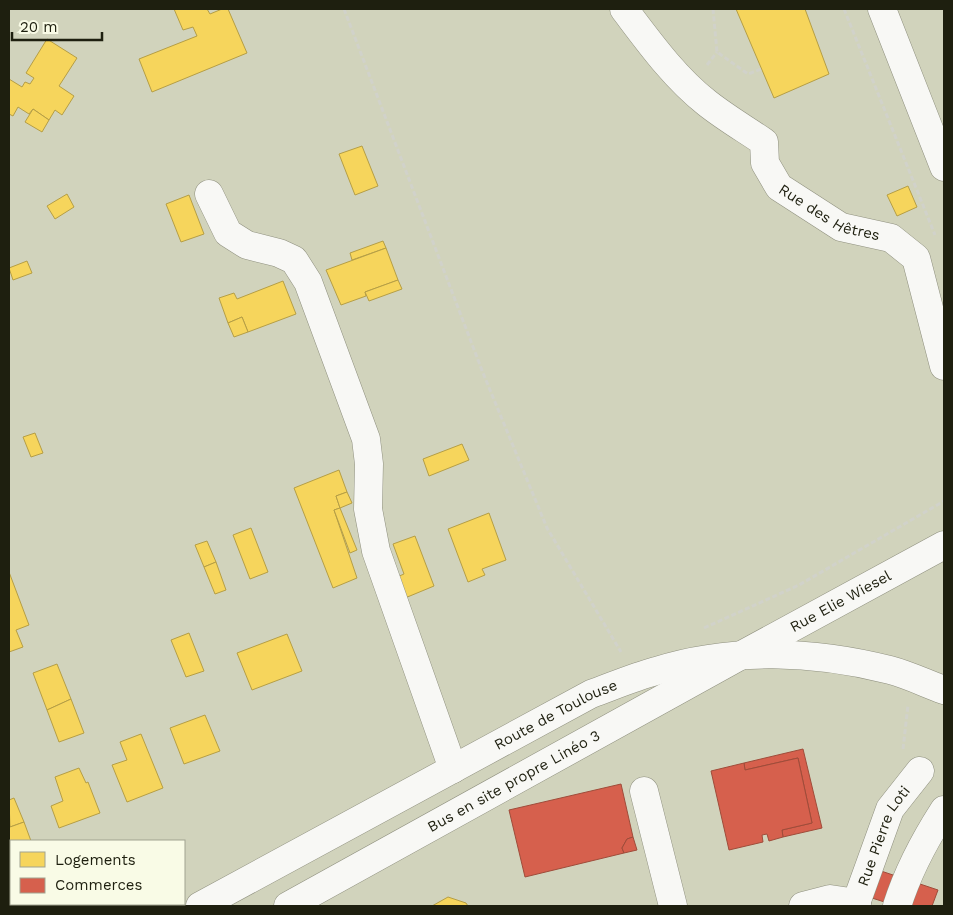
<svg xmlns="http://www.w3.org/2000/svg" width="953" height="915" viewBox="0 0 953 915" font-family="'Work Sans',sans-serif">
<rect width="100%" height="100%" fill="#d1d3bc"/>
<!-- homes -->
<g fill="#f6d55c" stroke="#b59e45">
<path d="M174 9H207L210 14 222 9H228L247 53 152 92 139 59 197 36 193 27 183 30Z"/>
<path d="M736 9H805L829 74 774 98Z"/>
<path d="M47 39 77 58 59 86 74 96 62 115 55 110 49 120 33 109 29 114 18 107 13 116 9 114V79L22 87 25 82 30 84 34 78 26 73Z"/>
<path d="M33 109 49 120 42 132 25 122Z"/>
<path d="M362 146 378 186 355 195 339 154Z"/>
<path d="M908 186 917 207 897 216 887 195Z"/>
<path d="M67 194 74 207 55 219 47 206Z"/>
<path d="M189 195 204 234 181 242 166 204Z"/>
<path d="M383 241 386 248 352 260 350 253Z"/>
<path d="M386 248 398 280 365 292 366 296 341 305 326 270Z"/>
<path d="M27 261 32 273 13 280 9 268Z"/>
<path d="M398 280 402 289 369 301 365 292Z"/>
<path d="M283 281 296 314 248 332 242 317 228 323 219 298 234 293 237 299Z"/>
<path d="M242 317 248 332 234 337 228 323Z"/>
<path d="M35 433 43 453 31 457 23 437Z"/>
<path d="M462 444 469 460 429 476 423 459Z"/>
<path d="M339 470 347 492 336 496 340 508 334 510 357 578 333 588 294 488Z"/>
<path d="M347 492 352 503 340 508 336 496Z"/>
<path d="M340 508 357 550 350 553 334 510Z"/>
<path d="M489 513 506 560 482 569 485 575 468 582 448 529Z"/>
<path d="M251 528 268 572 250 579 233 535Z"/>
<path d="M415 536 434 586 405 598 397 577 404 574 393 544Z"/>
<path d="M207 541 216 562 204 567 195 545Z"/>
<path d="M216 562 226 590 215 594 204 567Z"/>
<path d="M9 572 29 625 16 630 23 647 9 652Z"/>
<path d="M189 633 204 671 186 677 171 640Z"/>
<path d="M287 634 302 671 252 690 237 653Z"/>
<path d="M57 664 71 699 47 710 33 673Z"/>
<path d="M71 699 84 733 59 742 47 710Z"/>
<path d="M205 715 220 751 184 764 170 728Z"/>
<path d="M141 734 163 788 127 802 112 765 127 760 120 742Z"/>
<path d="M79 768 86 783 88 782 100 813 59 828 51 806 63 801 55 777Z"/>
<path d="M14 798 24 822 10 827 9 800Z"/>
<path d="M24 822 31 841H11V870L9 871V823L10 827Z"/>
<path d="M448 897 466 903 468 906H432Z"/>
</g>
<!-- shops -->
<g fill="#d6604d" stroke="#9f4c3a">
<path d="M803 749 822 828 783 837 782 830 812 823 798 758 745 770 744 763Z"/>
<path d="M798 758 812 823 782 830 783 837 769 841 767 834 762 835 763 842 729 850 711 771 744 763 745 770Z"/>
<path d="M621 784 633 837 627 839 622 848 624 853 525 877 509 810Z"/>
<path d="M633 837 637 850 624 853 622 848 627 839Z"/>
<path d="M881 871 938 890 932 906H897L872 898Z"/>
</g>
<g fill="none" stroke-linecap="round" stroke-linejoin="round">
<defs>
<g id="minor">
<path id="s1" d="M624 9C649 42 674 77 707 103 726 118 745 129 764 142L765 163 779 187 841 227 891 238 916 258 944 366"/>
<path d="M882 9 944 167"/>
<path d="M209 194 228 233 247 245 279 253 294 260 308 282 366 439 369 464 368 509 376 551 453 769"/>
<path d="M644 791 673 906"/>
<path id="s2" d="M200 906 591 694C613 686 634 677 656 671 731 647 815 651 890 670 909 675 927 684 944 690"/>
<path id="s3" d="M288 906 738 657 944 545"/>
<path d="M803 906 830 899 857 903"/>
<path id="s4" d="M855 906 890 809 920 771"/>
<path d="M897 906C908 871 924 841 944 810"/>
</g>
</defs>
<!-- minor casing -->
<use href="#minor" stroke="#8f907f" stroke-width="29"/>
<!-- path -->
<g stroke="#d1d2ca" stroke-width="3" stroke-dasharray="5 2.5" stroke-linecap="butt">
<path d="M344 9 483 373 547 528 621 652"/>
<path d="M713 9 717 52 748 74 761 69"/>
<path d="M844 9 935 235"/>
<path d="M707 65 717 52"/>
<path d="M704 628 799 585 944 501"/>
<path d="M903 749 908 705"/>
<path d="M150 906 155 904"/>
</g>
<!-- minor -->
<use href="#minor" stroke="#f8f8f5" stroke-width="28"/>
</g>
<g text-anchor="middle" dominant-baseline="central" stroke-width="5" stroke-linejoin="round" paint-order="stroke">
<!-- street labels -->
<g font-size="15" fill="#1e1f0f" stroke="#f9fbe6">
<text stroke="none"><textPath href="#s1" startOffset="301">Rue des Hêtres</textPath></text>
<text stroke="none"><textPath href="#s3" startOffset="631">Rue Elie Wiesel</textPath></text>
<text stroke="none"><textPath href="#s2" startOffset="404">Route de Toulouse</textPath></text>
<text stroke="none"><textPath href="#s3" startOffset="258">Bus en site propre Linéo 3</textPath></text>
<text stroke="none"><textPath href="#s4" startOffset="76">Rue Pierre Loti</textPath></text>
</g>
</g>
<!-- border -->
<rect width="953" height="915" fill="none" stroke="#1e1f0f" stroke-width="20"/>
<!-- legend -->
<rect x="10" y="840" width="175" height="65" fill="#f9fbe6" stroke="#a1a390"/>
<rect x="20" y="852" width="25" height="15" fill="#f6d55c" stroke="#a1a390"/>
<text x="55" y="865" font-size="15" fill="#1e1f0f">Logements</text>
<rect x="20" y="878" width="25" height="15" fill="#d6604d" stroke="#a1a390"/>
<text x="55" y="890" font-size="15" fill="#1e1f0f">Commerces</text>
<!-- scale -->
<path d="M12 32v8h90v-8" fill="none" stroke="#1e1f0f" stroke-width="2.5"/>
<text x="20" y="32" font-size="15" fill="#1e1f0f" stroke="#f9fbe6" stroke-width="4" paint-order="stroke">20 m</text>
</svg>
